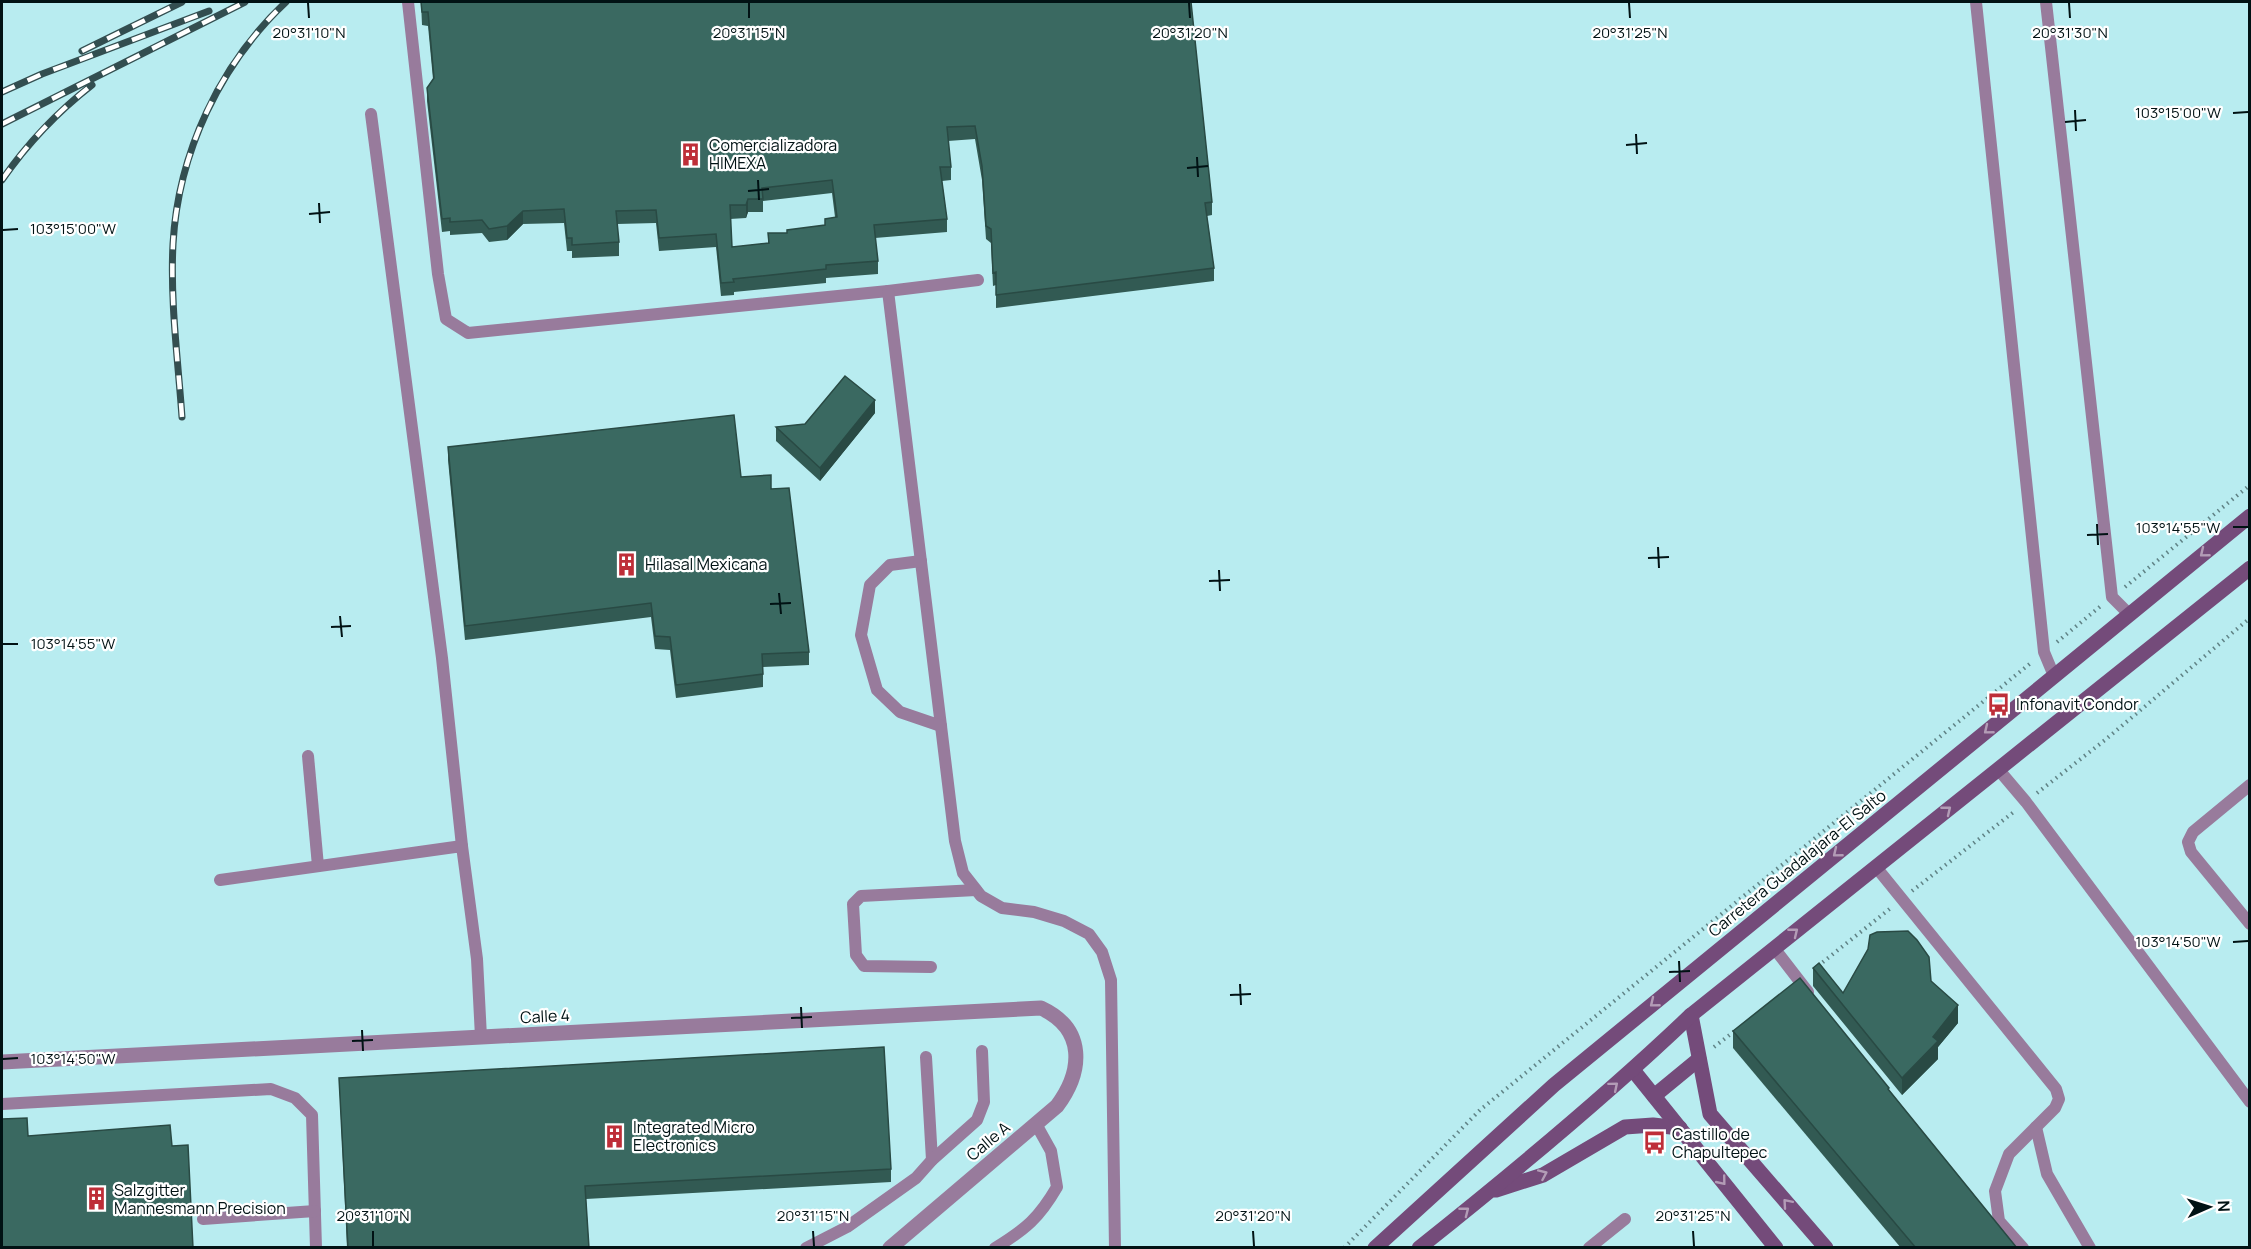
<svg xmlns="http://www.w3.org/2000/svg" width="2251" height="1249" viewBox="0 0 2251 1249" font-family="Manrope,sans-serif">
<rect width="100%" height="100%" fill="#b8ecf0"/>
<g fill="none" stroke-linecap="round" stroke-linejoin="round">
<!-- path -->
<g stroke="#608386" stroke-width="4" stroke-dasharray="1.5 4.5" stroke-linecap="butt">
<path d="M2125 587 2250 485"/>
<path d="M2057 642 2102 605"/>
<path d="M2037 793 2105 740 2250 618"/>
<path d="M1912 891 2015 811"/>
<path d="M1818 966 1892 907"/>
<path d="M1714 1047 1736 1030"/>
<path d="M1344 1248 1480 1110 2032 662"/>
</g>
<!-- lane -->
<g stroke="#987b9c" stroke-width="12">
<path d="M408 2 438 274 446 319 468 333 888 291 978 280"/>
<path d="M1976 2 2044 652 2054 676"/>
<path d="M2046 2 2112 597 2129 614"/>
<path d="M371 114 442 658 462 846"/>
<path d="M888 291 955 841 963 873 981 896 1002 908 1034 912 1064 921 1089 934 1102 952 1111 980 1115 1248"/>
<path d="M921 561 890 565 870 585 861 635 877 690 900 712 941 726"/>
<path d="M308 756 318 866"/>
<path d="M1998 769 2026 802 2250 1102"/>
<path d="M2250 785 2193 832 2188 842 2191 852 2250 924"/>
<path d="M1876 867 2056 1089 2059 1099 2055 1108 2009 1154 1995 1191 1999 1221 2023 1248"/>
<path d="M220 880 462 846 477 959 481 1037"/>
<path d="M1774 948 1808 992"/>
<path d="M931 967 864 966 856 955 853 904 861 896 976 890"/>
<path d="M926 1057 932 1160"/>
<path d="M2 1104 271 1089 295 1098 312 1115 316 1248"/>
<path d="M2036 1127 2047 1174 2090 1248"/>
<path d="M203 1219 315 1211"/>
<path d="M806 1248 847 1227 916 1178 932 1160 977 1120 984 1102 982 1051"/>
<path d="M995 1248C1026 1229 1039 1218 1057 1187L1051 1151 1036 1124"/>
<path d="M1589 1248 1625 1219"/>
</g>
<!-- street -->
<path stroke="#987b9c" stroke-width="15" d="M2 1062 1041 1008C1086 1029 1083 1071 1057 1106L890 1248"/>
<!-- secondary -->
<g stroke="#744b7a" stroke-width="15">
<path d="M1691 1015 1710 1114 1826 1248"/>
<path d="M1633 1070 1776 1248"/>
<path d="M1654 1096 1699 1059"/>
<path d="M1496 1190 1543 1175 1625 1127 1653 1125 1680 1128"/>
<path d="M1375 1248 1554 1085 2250 516"/>
<path d="M1419 1248C1512 1174 1604 1098 1691 1015L2250 568"/>
</g>
<defs>
<g id="rail">
<path d="M82 51 182 2"/>
<path d="M2 92 42 74 209 11"/>
<path d="M2 124 245 2"/>
<path d="M2 180C27 144 56 113 92 85"/>
<path d="M182 417C178 360 170 301 173 244 178 153 220 64 286 2"/>
</g>
</defs>
<!-- rail casing -->
<use href="#rail" stroke="#334e50" stroke-width="7"/>
<!-- rail -->
<use href="#rail" stroke="#fff" stroke-width="4.5" stroke-dasharray="14" stroke-linecap="butt"/>
</g>
<!-- wall -->
<g fill="#325a53" fill-rule="evenodd">
<path d="M421 2H1191L1212 202V215L1207 216 1214 268V281L996 308V285L993 286 991 243 986 239 982 180 975 139 948 141 951 167V180L942 181 947 219V232L875 238 878 261V274L826 278V283L734 292V295L721 296 716 247 659 251 656 223 617 224 619 242V256L572 258V251H567L564 223 523 224 507 240 489 242 482 233 450 235V231L442 232 427 101V88L433 79 428 26 422 25ZM832 193 835 217 825 225 787 233H768V243L732 247 730 219 746 218 748 212H763V201Z"/>
<path d="M875 413 820 481 776 441V427L805 424Z"/>
<path d="M448 447 741 477 771 489 809 652V665L763 667V687L676 698 670 650 655 649 651 617 465 640 448 460Z"/>
<path d="M1813 968 1843 993 1931 981 1958 1023 1938 1047V1059L1902 1095 1813 986Z"/>
<path d="M1733 1031 1889 1090 2017 1248H1901L1733 1048Z"/>
<path d="M339 1078 891 1169V1182L586 1199 589 1248H347Z"/>
</g>
<!-- shaded-wall -->
<g fill="#294a44">
<path d="M748 199V212L746 218V205Z"/>
<path d="M523 211V224L507 240V226Z"/>
<path d="M875 400V413L820 481V468Z"/>
<path d="M1958 1005V1023L1938 1047V1059L1902 1095V1078L1933 1037Z"/>
</g>
<!-- building -->
<g fill="#3a6961" stroke="#294a44" stroke-width="1.5" fill-rule="evenodd">
<path d="M421 2H1191L1212 202 1205 203 1214 268 996 295V272L993 273 991 229 986 226 982 166 975 126 947 127 951 167H940L947 219 874 225 878 261 826 265V269L733 279 734 282 721 283 716 234 659 238 656 210 616 211 619 242 572 245V238H567L564 209 523 211 507 226 489 229 482 220 450 222V218L442 219 427 88 434 78 428 12H422ZM832 180 837 217 825 219V225L787 230V233H768L769 243 732 247 730 205H746L748 199H763L762 188Z"/>
<path d="M845 376 875 400 820 468 776 427 805 424Z"/>
<path d="M734 415 741 477 771 475V489L789 488 809 652 762 654 763 674 676 685 670 637 655 636 651 603 465 626 448 447Z"/>
<path d="M1908 931 1917 940 1929 957 1931 981 1958 1005 1933 1037 1938 1041 1902 1078 1813 968 1819 963 1843 993 1868 949 1870 935 1877 932Z"/>
<path d="M1800 978 1889 1088 1888 1089 2017 1248H1916L1733 1031Z"/>
<path d="M884 1047 891 1169 585 1186 589 1248H348L339 1078Z"/>
<path d="M27 1118 28 1136 170 1125 172 1146 188 1145 193 1248H2V1119Z"/>
</g>
<!-- one-way arrows -->
<defs><path id="oneway-chevron" d="M-2-3.5L2.5 0L-2 3.5" fill="none" stroke-width="1.6" stroke-linecap="round" stroke-linejoin="round" transform="scale(1.5)"/></defs>
<g stroke="#b39cb6">
<use href="#oneway-chevron" transform="translate(2204 553) rotate(141)"/>
<use href="#oneway-chevron" transform="translate(1988 730) rotate(141)"/>
<use href="#oneway-chevron" transform="translate(1947 810) rotate(-39)"/>
<use href="#oneway-chevron" transform="translate(1837 853) rotate(141)"/>
<use href="#oneway-chevron" transform="translate(1794 932) rotate(-39)"/>
<use href="#oneway-chevron" transform="translate(1654 1003) rotate(141)"/>
<use href="#oneway-chevron" transform="translate(1614 1086) rotate(-40)"/>
<use href="#oneway-chevron" transform="translate(1543 1174) rotate(-24)"/>
<use href="#oneway-chevron" transform="translate(1722 1181) rotate(51)"/>
<use href="#oneway-chevron" transform="translate(1787 1203) rotate(-131)"/>
<use href="#oneway-chevron" transform="translate(1465 1211) rotate(-38)"/>
</g>
<!-- ticks -->
<path fill="none" stroke="#011214" stroke-width="2" d="M308 3 309 18M749 3V18M1189 3 1190 18M1629 3 1630 18M2069 3 2070 18M2075 110 2076 131M2233 113 2248 112M2065 122 2086 120M1636 134 1637 154M1626 145 1647 143M1197 157 1198 177M1187 168 1208 166M758 180 759 200M748 191 769 189M319 203 320 223M309 214 330 212M3 230 18 229M2097 524 2098 545M2233 527H2248M2087 535 2108 534M1658 547 1659 568M1648 558 1669 557M1219 570 1220 591M1209 581 1230 580M779 593 781 614M770 604 791 603M340 616 342 637M331 627 351 626M3 644H18M2233 942 2248 941M1679 961 1680 982M1669 972 1690 971M1240 984 1241 1005M1230 995 1251 994M801 1007 802 1028M791 1018 812 1017M362 1030 363 1051M352 1041 373 1040M3 1059 18 1058M373 1231V1246M813 1231 814 1246M1253 1231 1254 1246M1693 1231 1694 1246"/>
<!-- icons -->
<defs>
<symbol id="building-bare" viewBox="-9 -9 18 18"><path d="M-4-6H4V6H1V3H-1V6H-4ZM-2.5-4.3h1.7v1.8h-1.7ZM.8-4.3h1.7v1.8H.8ZM-2.5-1h1.7V.8h-1.7ZM.8-1h1.7V.8H.8Z" fill="#be2e38" stroke="#fff" stroke-width="2.5" paint-order="stroke"/></symbol>
<symbol id="bus-bare" viewBox="-9 -9 18 18"><path d="M-5-6H5V4H4V6H2V4H-2V6H-4V4H-5ZM-3.5-4V0h7V-4ZM-3.5 1.2v1.5H-2V1.2ZM2 1.2v1.5H3.5V1.2Z" fill="#be2e38" stroke="#fff" stroke-width="2.5" paint-order="stroke"/></symbol>
</defs>
<g fill-rule="evenodd">
<use href="#building-bare" x="674" y="138" width="33" height="33"/>
<use href="#building-bare" x="610" y="548" width="33" height="33"/>
<use href="#bus-bare" x="1982" y="688" width="33" height="33"/>
<use href="#building-bare" x="598" y="1120" width="33" height="33"/>
<use href="#bus-bare" x="1638" y="1126" width="33" height="33"/>
<use href="#building-bare" x="80" y="1182" width="33" height="33"/>
</g>
<g text-anchor="middle" dominant-baseline="central" stroke-width="4.5" stroke-linejoin="round" paint-order="stroke">
<!-- poi labels -->
<g font-size="16" fill="#011214" stroke="#fff" text-anchor="start">
<text x="709" y="145">Comercializadora<tspan x="709" dy="18">HIMEXA</tspan></text>
<text x="645" y="564">Hilasal Mexicana</text>
<text x="2016" y="704">Infonavit Condor</text>
<text x="633" y="1127">Integrated Micro<tspan x="633" dy="18">Electronics</tspan></text>
<text x="1672" y="1134">Castillo de<tspan x="1672" dy="18">Chapultepec</tspan></text>
<text x="114" y="1190">Salzgitter<tspan x="114" dy="18">Mannesmann Precision</tspan></text>
</g>
<!-- street labels -->
<g font-size="16" fill="#011214" stroke="#fff">
<text transform="translate(1797 863) rotate(-39)">Carretera Guadalajara-El Salto</text>
<text transform="translate(545 1016) rotate(-3)">Calle 4</text>
<text transform="translate(988 1141) rotate(-40)">Calle A</text>
</g>
</g>
<g font-size="15" text-anchor="middle" fill="#011214" stroke="#fff" stroke-width="4.5" stroke-linejoin="round" paint-order="stroke">
<text x="309" y="38">20°31'10"N</text>
<text x="749" y="38">20°31'15"N</text>
<text x="1190" y="38">20°31'20"N</text>
<text x="1630" y="38">20°31'25"N</text>
<text x="2070" y="38">20°31'30"N</text>
<text x="2178" y="118">103°15'00"W</text>
<text x="73" y="234">103°15'00"W</text>
<text x="2178" y="533">103°14'55"W</text>
<text x="73" y="649">103°14'55"W</text>
<text x="2178" y="947">103°14'50"W</text>
<text x="73" y="1064">103°14'50"W</text>
<text x="373" y="1221">20°31'10"N</text>
<text x="813" y="1221">20°31'15"N</text>
<text x="1253" y="1221">20°31'20"N</text>
<text x="1693" y="1221">20°31'25"N</text>
</g>
<!-- border -->
<rect width="2251" height="1249" fill="none" stroke="#011214" stroke-width="6"/>
<!-- north arrow -->
<g transform="translate(2209 1207) rotate(87)" stroke="#ffffff" stroke-width="4.5" paint-order="stroke">
<path d="M0-4.5L10 22L0 15L-10 22Z" fill="#011214"/>
<text y="-9" font-size="16" font-weight="bold" text-anchor="middle" fill="#011214">N</text>
</g>
</svg>
